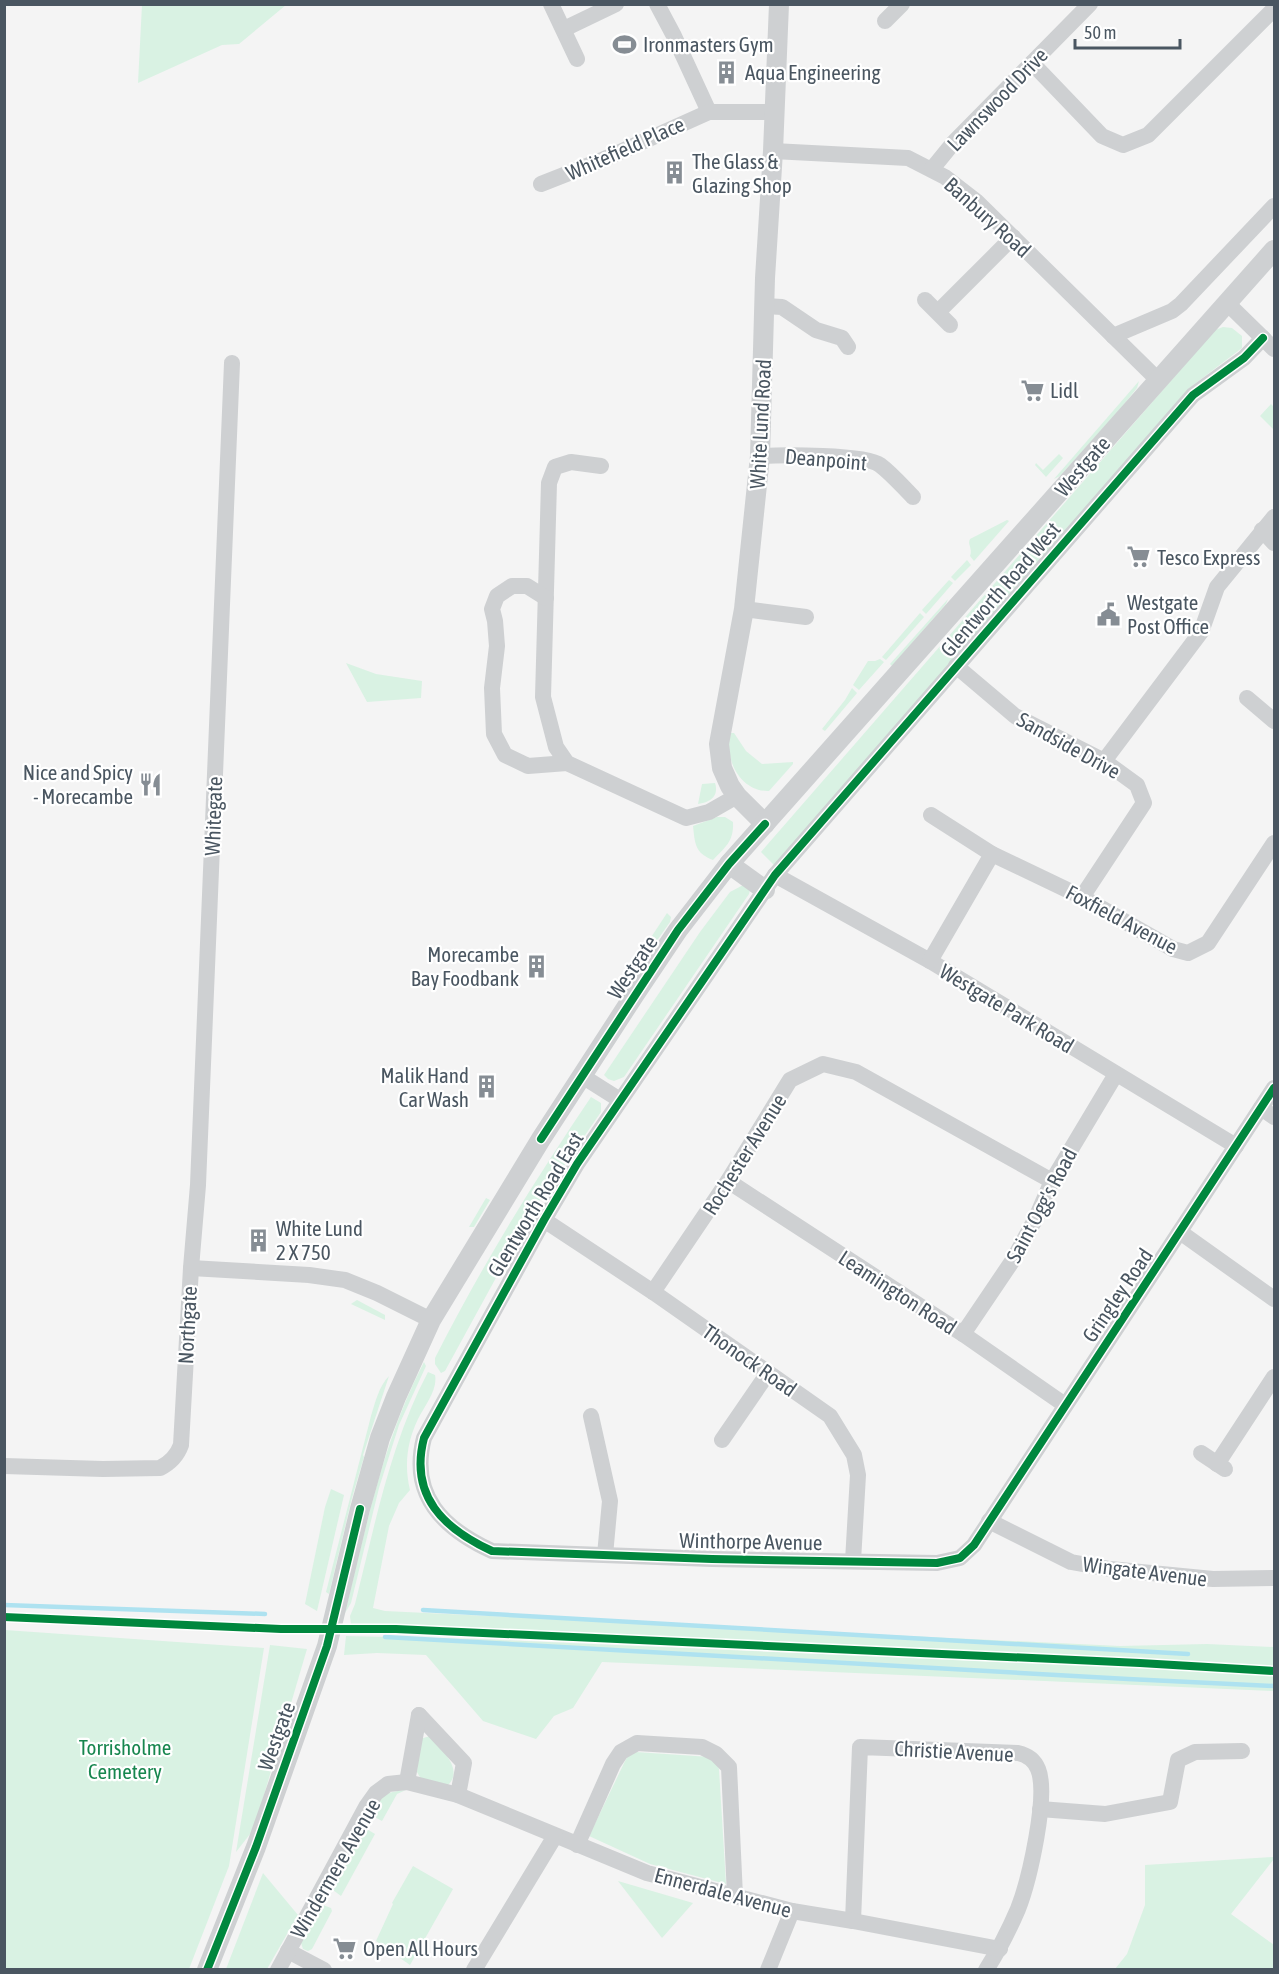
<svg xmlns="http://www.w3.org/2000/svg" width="1279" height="1974" viewBox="0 0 1279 1974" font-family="'Asap Condensed',sans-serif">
<rect width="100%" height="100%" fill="#f4f4f4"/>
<!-- green -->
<g fill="#d9f2e3">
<path d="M142 5 275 4 286 5 239 44 222 45 138 83Z"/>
<path d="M1223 327 1232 328 1242 336V348L1188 389 776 867 761 852 1215 330Z"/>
<path d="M1139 381 1137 388 1121 408 1060 476 1054 479Z"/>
<path d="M1271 404 1274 407V430L1260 416Z"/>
<path d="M1059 454 1063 458 1046 477 1035 465 1036 463 1043 470Z"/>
<path d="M1007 520 1009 521 974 561 970 556C973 549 967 544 970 539Z"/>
<path d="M967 560 971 565 955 581 951 577Z"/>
<path d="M949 580 953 583 926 614 922 610Z"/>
<path d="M948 599 946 604 892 666 890 664Z"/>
<path d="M920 613 924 617 886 660 882 657Z"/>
<path d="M880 659 884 662 859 690 853 685 868 661H875Z"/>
<path d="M346 663 376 674 422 681 421 698 367 702Z"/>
<path d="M852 688 857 693 825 731 822 729 845 700Z"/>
<path d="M731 733H734L746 751 762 764 793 762V764L769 791C740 792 723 758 731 733Z"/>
<path d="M715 783C719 796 711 802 698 804L702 784Z"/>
<path d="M717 817H725L733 822C734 842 725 847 713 860 695 853 695 844 693 826Z"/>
<path d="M747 883 750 890 749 894 624 1077 614 1081 608 1079 604 1075 700 932 730 892Z"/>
<path d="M667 913 671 917 670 922 639 966 627 974Z"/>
<path d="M591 1097 601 1103V1112L532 1212 445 1371 441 1373 435 1364V1358C481 1267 534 1181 591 1097Z"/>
<path d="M486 1198 490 1200 474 1227H469Z"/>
<path d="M357 1300 385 1315V1320L351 1304Z"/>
<path d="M424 1362 426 1366 399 1425 379 1488 351 1603 345 1613C366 1528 383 1440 424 1362Z"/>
<path d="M428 1372 435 1375C438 1390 425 1405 418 1419 407 1442 404 1465 410 1490L399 1503 389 1526 373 1608 385 1611 1120 1646 1207 1644 1274 1647V1691L602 1662 573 1708 554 1716 536 1739 483 1721 426 1655 377 1653 344 1655 346 1636 478 1639 1120 1667V1659L351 1625 350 1616 355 1604C375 1525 390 1444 428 1372Z"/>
<path d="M389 1376 363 1455 364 1457 352 1498 329 1594 326 1592 371 1416C375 1403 379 1386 389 1376Z"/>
<path d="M331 1489 344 1495 317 1611 305 1604 325 1507Z"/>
<path d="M5 1630 264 1648 229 1866 189 1969H5Z"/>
<path d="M270 1645 307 1649 254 1829 236 1852Z"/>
<path d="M430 1736 433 1739C444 1753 465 1771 446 1787L421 1779 417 1772 420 1739Z"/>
<path d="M636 1752 710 1757 716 1762 719 1769 726 1884 650 1864 589 1836 627 1757Z"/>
<path d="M406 1790 397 1794 382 1821 369 1814C381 1796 384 1792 406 1790Z"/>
<path d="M365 1828 375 1834 341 1896 333 1890 332 1884Z"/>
<path d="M1274 1857V1859L1231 1914 1274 1945V1969H1115L1127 1954 1145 1905V1865Z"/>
<path d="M413 1866 453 1889 410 1965 376 1941 393 1904 392 1903Z"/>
<path d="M263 1873 298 1915 267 1969H226Z"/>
<path d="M618 1881 693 1903 662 1938Z"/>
<path d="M323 1905 331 1908 332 1911 312 1949 308 1951 303 1949 301 1943Z"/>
</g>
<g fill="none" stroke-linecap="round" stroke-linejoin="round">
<!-- stream -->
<g stroke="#aee2f0" stroke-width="4.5">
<path d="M4 1605 265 1614"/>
<path d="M423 1610 1188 1654"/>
<path d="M385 1637 1128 1679 1274 1686"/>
</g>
<!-- minor -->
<g stroke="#ced0d2" stroke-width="16">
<path d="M551 4 577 59"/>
<path d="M657 4 674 36 709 112"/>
<path d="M885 21 902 4"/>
<path d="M564 29 616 4"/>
<path d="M1032 63 1102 136 1123 145 1148 135 1274 9"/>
<path d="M773 151 908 158 945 177 976 201 1158 380"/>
<path d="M932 169 954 142 1090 4"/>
<path d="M541 184 602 160 709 112H774"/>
<path d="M925 300 950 325"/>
<path d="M1227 303 1274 349"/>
<path d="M765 306 782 307 816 330 842 338 848 347"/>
<path d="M938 312 1013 237"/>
<path d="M1113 336 1172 311 1181 304 1274 206"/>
<path d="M1263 338 1244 358 1193 395 775 875 577 1164 544 1220 424 1438C409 1496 444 1529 492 1551L712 1559 937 1563 960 1558 974 1545 1274 1088"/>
<path d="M760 456C782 455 865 454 880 465 892 474 903 487 913 497"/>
<path d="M601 466 571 462 555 467 549 483 543 697 556 747 567 763 686 818 709 812 737 796"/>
<path d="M1262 530 1274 543"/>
<path d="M546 598 527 586H512L497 596 492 609 495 621 497 646 492 688 494 734 505 755 528 766 567 763"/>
<path d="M744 609 806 617"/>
<path d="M956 666 1015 716 1104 761 1137 785 1144 803 1082 897"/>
<path d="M1247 698 1274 721"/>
<path d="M1104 761 1201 632 1217 587 1274 517"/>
<path d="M931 815 992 854 1082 897 1173 949 1188 953 1208 943 1274 843"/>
<path d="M775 875 930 961 1236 1146"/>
<path d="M930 961 992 854"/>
<path d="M582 1076 620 1100"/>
<path d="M1261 1108 1274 1117"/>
<path d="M728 1181 963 1334 1065 1405"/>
<path d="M544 1220 653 1292 830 1416 854 1455 858 1475 853 1561"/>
<path d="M1180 1232 1274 1299"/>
<path d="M191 1268 309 1275 345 1280 377 1293 431 1320"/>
<path d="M653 1292 728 1181 790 1080 823 1064 856 1072 1052 1181"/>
<path d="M963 1334 1013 1260 1036 1218 1052 1181 1116 1074"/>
<path d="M591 1416 610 1501 605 1555"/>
<path d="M722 1440 768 1373"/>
<path d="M1201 1453 1225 1469"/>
<path d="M1217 1464 1274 1377"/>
<path d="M4 1466 103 1469 160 1468C170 1463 177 1456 181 1445L191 1268 198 1185 232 363"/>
<path d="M989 1521 1071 1562 1110 1569 1213 1579 1274 1578"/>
<path d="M419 1715 464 1763 458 1795"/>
<path d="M407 1782 419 1715"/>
<path d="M1040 1809 1105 1814 1170 1802 1178 1760 1195 1752 1242 1751"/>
<path d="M577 1845 613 1764 621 1752 637 1743 702 1747 716 1754 729 1767 735 1896"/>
<path d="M853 1921 860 1747 1018 1753C1027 1755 1034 1759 1038 1769 1049 1795 1029 1881 1018 1909 1009 1930 999 1950 986 1970"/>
<path d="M288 1951 324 1970"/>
<path d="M278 1970 366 1807 376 1793 388 1784 407 1782 458 1795 647 1873 792 1911 853 1921 1000 1949"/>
<path d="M474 1970 555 1836"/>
<path d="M768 1970 792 1911"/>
</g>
<!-- tertiary -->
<g stroke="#ced0d2" stroke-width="20">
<path d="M765 824 737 796 730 786 722 768 719 744 744 609 760 456 765 278 773 151 779 4"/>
<path d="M729 864 765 890"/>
<path d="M207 1970 256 1847 327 1646 360 1509 380 1438 396 1397 431 1320 541 1139 635 994 678 930 729 864 1274 250"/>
</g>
<defs>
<g id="cycleway">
<path d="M1263 338 1244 358 1193 395 775 875 577 1164 544 1220 424 1438C409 1496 444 1529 492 1551L712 1559 937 1563 960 1558 974 1545 1274 1088"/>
<path d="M541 1139 678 930 729 864 765 824"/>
<path d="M4 1617 281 1629H396L1140 1663 1274 1671"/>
<path d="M207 1970 256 1847 327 1646 360 1509"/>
</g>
</defs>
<!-- cycleway casing -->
<use href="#cycleway" stroke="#fff" stroke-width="11"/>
<!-- cycleway -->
<use href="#cycleway" stroke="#00873e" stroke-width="8"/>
</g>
<!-- icons -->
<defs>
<symbol id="stadium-bare" viewBox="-9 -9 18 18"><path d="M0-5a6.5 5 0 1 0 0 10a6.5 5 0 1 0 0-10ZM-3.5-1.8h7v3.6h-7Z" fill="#868d94" stroke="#fff" stroke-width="2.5" paint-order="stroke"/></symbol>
<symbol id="building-bare" viewBox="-9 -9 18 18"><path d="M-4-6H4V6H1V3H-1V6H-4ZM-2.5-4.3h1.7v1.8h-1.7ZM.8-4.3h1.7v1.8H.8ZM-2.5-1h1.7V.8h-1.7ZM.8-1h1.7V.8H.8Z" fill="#868d94" stroke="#fff" stroke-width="2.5" paint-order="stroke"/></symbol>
<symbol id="supermarket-bare" viewBox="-9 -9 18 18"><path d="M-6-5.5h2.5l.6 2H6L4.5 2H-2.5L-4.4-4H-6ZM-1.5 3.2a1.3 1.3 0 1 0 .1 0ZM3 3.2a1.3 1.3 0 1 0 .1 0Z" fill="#868d94" stroke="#fff" stroke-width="2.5" paint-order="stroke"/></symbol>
<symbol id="civic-bare" viewBox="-9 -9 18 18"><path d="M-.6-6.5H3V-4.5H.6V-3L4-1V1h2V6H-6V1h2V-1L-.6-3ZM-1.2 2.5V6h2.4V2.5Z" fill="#868d94" stroke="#fff" stroke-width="2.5" paint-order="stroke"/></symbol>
<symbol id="restaurant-bare" viewBox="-9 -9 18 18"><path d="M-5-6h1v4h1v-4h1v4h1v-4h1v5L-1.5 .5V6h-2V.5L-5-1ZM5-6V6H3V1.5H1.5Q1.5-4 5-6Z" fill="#868d94" stroke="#fff" stroke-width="2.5" paint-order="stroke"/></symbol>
</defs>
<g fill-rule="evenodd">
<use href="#stadium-bare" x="608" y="28" width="33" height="33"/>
<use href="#building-bare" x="710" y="56" width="33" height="33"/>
<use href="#building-bare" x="658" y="156" width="33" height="33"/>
<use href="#supermarket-bare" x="1016" y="374" width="33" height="33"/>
<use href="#supermarket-bare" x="1122" y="540" width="33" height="33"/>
<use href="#civic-bare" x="1092" y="598" width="33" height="33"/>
<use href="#restaurant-bare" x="134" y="768" width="33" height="33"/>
<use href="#building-bare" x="520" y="950" width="33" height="33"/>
<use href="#building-bare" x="470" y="1070" width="33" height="33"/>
<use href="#building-bare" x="242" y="1224" width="33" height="33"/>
<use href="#supermarket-bare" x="328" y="1932" width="33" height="33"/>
</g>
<g text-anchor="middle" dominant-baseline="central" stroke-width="4.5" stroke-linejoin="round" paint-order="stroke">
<!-- poi labels -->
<g font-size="21" fill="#4a5661" stroke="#fff" text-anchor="start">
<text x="643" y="44">Ironmasters Gym</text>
<text x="745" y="72">Aqua Engineering</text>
<text x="692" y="161">The Glass &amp;<tspan x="692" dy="24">Glazing Shop</tspan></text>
<text x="1050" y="390">Lidl</text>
<text x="1157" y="557">Tesco Express</text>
<text x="1127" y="602">Westgate<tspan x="1127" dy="24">Post Office</tspan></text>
<text x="133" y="772" text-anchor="end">Nice and Spicy<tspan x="133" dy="24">- Morecambe</tspan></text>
<text x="519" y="954" text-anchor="end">Morecambe<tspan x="519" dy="24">Bay Foodbank</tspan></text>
<text x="469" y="1075" text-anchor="end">Malik Hand<tspan x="469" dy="24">Car Wash</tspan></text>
<text x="276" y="1228">White Lund<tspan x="276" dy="24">2 X 750</tspan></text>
<text x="363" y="1948">Open All Hours</text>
</g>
<!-- street labels -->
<g font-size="21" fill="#4a5661" stroke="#fff">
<text transform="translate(997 99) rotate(-46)">Lawnswood Drive</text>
<text transform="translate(625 148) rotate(-24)">Whitefield Place</text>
<text transform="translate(988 217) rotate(42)">Banbury Road</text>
<text transform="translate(760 424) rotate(-87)">White Lund Road</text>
<text transform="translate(826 459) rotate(5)">Deanpoint</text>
<text transform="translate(1082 466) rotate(-49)">Westgate</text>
<text transform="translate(1000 589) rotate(-49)">Glentworth Road West</text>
<text transform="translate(1069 745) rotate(29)">Sandside Drive</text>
<text transform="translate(213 816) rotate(-88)">Whitegate</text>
<text transform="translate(1122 919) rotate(28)">Foxfield Avenue</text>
<text transform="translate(632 967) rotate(-56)">Westgate</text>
<text transform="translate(1007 1008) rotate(31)">Westgate Park Road</text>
<text transform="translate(744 1154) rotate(-58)">Rochester Avenue</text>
<text transform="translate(535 1204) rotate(-59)">Glentworth Road East</text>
<text transform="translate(1041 1205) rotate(-62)">Saint Ogg's Road</text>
<text transform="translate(898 1292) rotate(33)">Leamington Road</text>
<text transform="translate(1117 1295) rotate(-56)">Gringley Road</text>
<text transform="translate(187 1325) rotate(-87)">Northgate</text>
<text transform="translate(750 1360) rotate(35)">Thonock Road</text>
<text transform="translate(751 1541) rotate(1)">Winthorpe Avenue</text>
<text transform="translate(1145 1571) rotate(7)">Wingate Avenue</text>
<text transform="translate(276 1736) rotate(-70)">Westgate</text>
<text transform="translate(954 1751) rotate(3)">Christie Avenue</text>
<text transform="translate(335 1868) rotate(-60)">Windermere Avenue</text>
<text transform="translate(723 1892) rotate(15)">Ennerdale Avenue</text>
</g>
<!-- park labels -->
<g font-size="21" fill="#17864f" stroke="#fff">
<text x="125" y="1747">Torrisholme<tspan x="125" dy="24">Cemetery</tspan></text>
</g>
</g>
<!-- border -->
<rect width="1279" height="1974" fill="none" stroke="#4a5661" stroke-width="12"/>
<!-- scale -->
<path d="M1075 39v9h105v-9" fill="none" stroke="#4a5661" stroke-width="3"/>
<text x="1084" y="39" font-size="18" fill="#4a5661" stroke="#ffffff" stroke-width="4.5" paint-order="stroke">50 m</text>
</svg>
